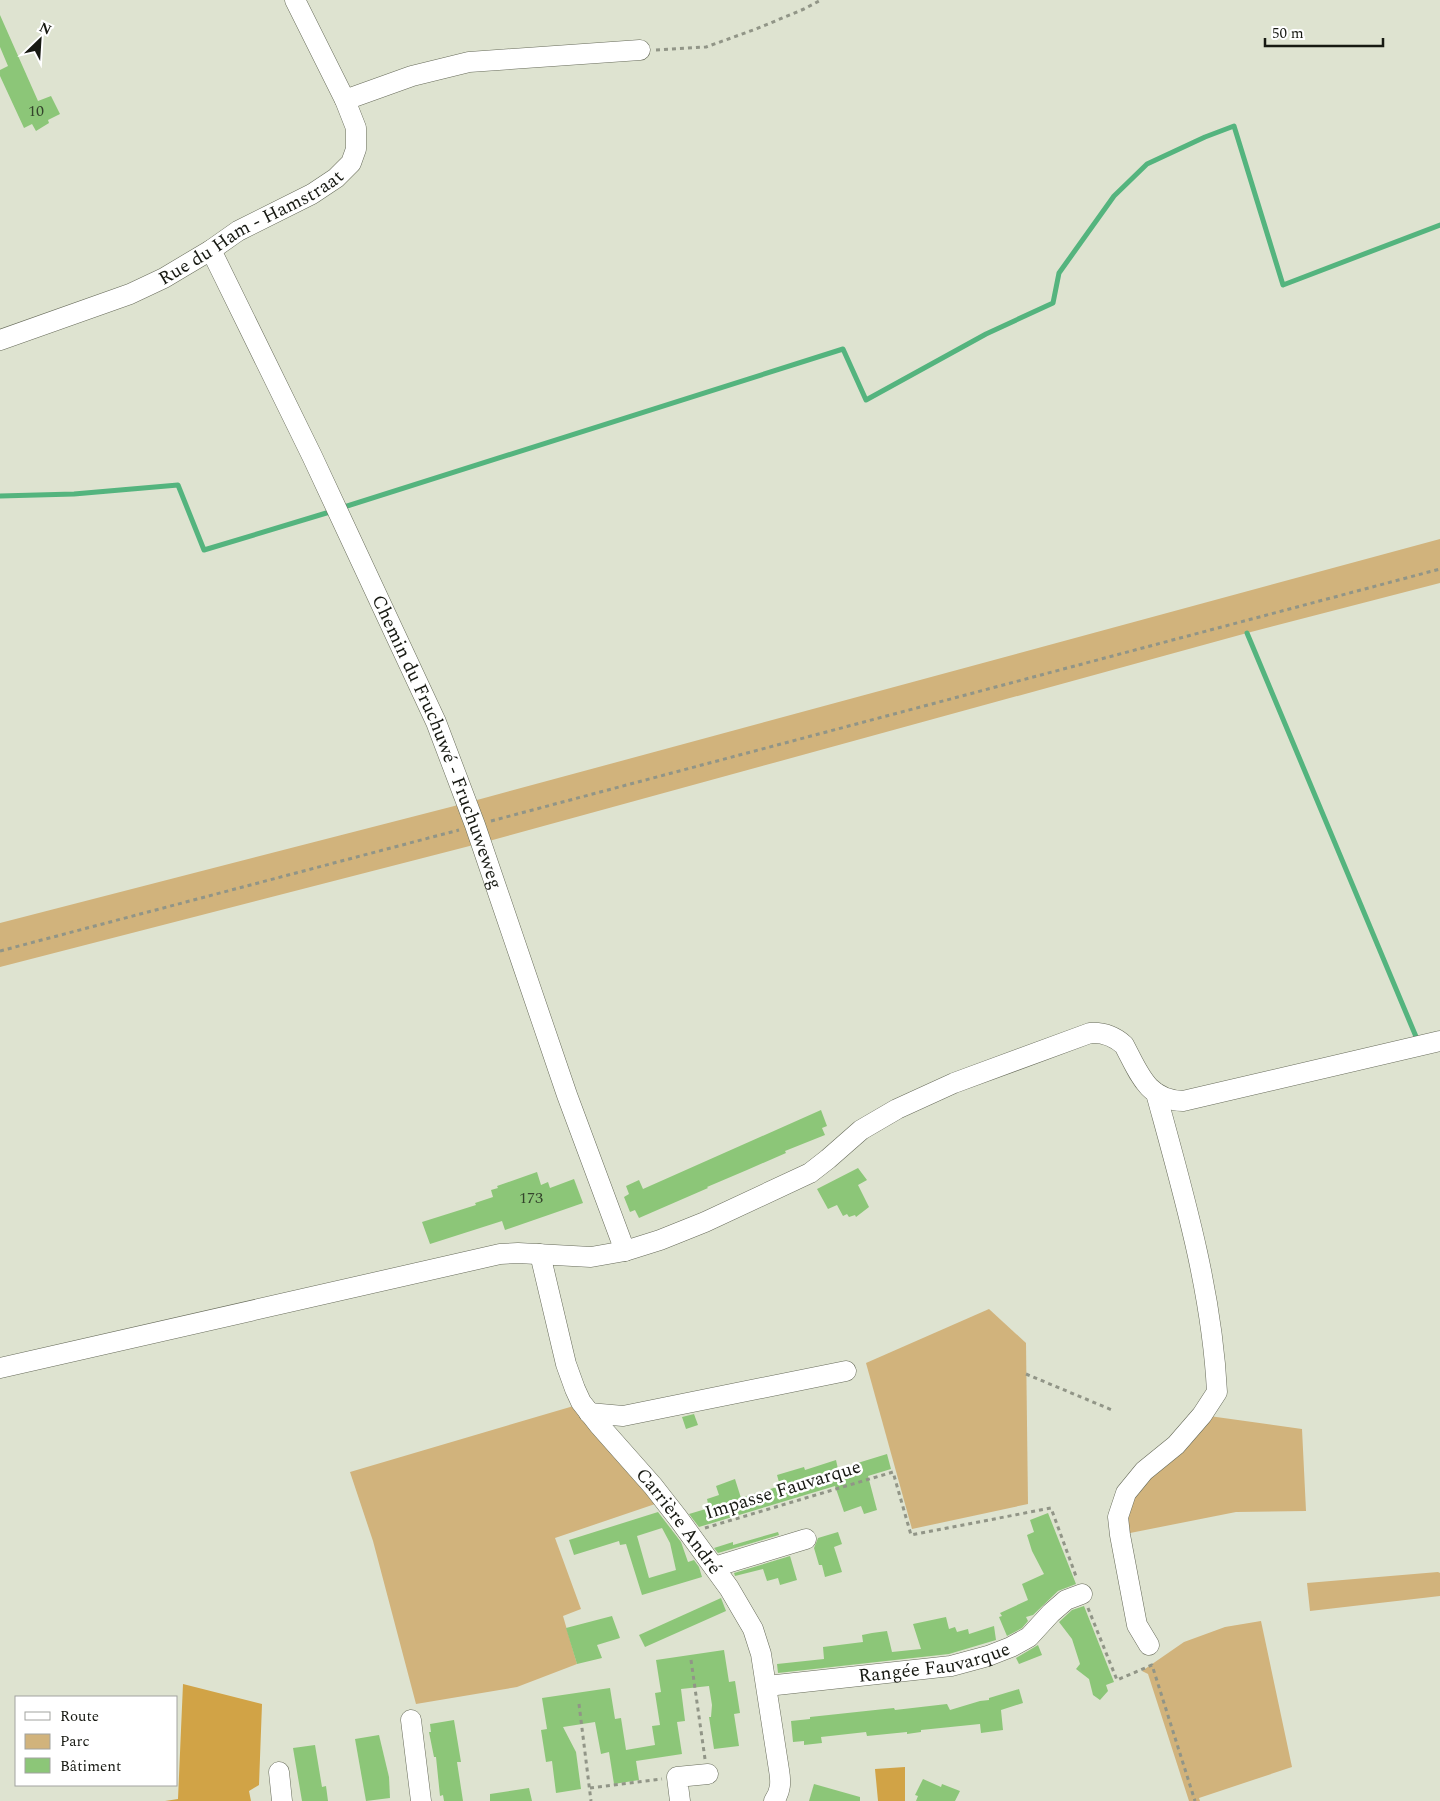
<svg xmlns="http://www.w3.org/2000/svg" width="1440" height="1801" viewBox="0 0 1440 1801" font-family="Spectral,serif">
<rect width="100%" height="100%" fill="#dee3d0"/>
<!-- green -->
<g fill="#d1b37c">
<path d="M1440 539V583L1247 633 489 841 0 967V923L466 803Z"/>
<path d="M989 1309 1026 1343 1028 1504 912 1529 866 1363Z"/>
<path d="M577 1405 661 1502 555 1538 581 1609 563 1616 577 1664 517 1687 416 1704 373 1541 350 1472Z"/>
<path d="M1202 1415 1302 1429 1306 1511 1236 1512 1120 1535 1126 1493Z"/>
<path d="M1438 1572 1440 1573V1596L1310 1611 1307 1583Z"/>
<path d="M1261 1621 1292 1767 1199 1798 1200 1801H1189L1148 1674 1142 1671 1184 1642 1225 1627Z"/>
</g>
<!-- forest -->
<g fill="#d1a346">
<path d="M183 1684 262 1704 259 1785 249 1791 251 1801H165L178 1799Z"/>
<path d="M905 1767V1801H878L875 1769Z"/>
</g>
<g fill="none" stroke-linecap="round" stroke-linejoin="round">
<!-- stream -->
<g stroke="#54b47e" stroke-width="5">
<path d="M0 496 74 494 178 485 204 550 333 511"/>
<path d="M341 508 843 349 866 400 986 334 1053 303 1059 273 1114 196 1147 164 1205 137 1234 126 1283 285 1440 225"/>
<path d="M1247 633 1417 1039"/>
</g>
</g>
<!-- building -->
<g fill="#8cc678" fill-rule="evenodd">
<path d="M0 15 38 101 51 96 60 114 48 120 49 123 36 131 32 124 24 128 0 76V70L8 66 0 47Z"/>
<path d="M821 1110 827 1126 822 1128 825 1135 785 1151 786 1153 747 1170 707 1187 708 1188 639 1218 635 1210 630 1212 624 1197 629 1194 626 1186 639 1180 643 1189Z"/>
<path d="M858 1168 867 1180 858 1185 869 1207 856 1217 855 1215 849 1217 847 1214 843 1216 837 1205 828 1209 817 1189Z"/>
<path d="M537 1172 541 1185 548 1182 550 1188 574 1179 583 1203 505 1230 502 1221 430 1244 422 1222 476 1205 475 1203 493 1197 491 1190 498 1188 497 1186Z"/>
<path d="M694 1414 698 1425 686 1429 682 1417Z"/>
<path d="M887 1454 891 1469 868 1476 877 1510 864 1514 861 1506 844 1512 835 1486 699 1527 689 1514 709 1508 707 1499 719 1495 716 1486 735 1479 741 1498 780 1486 777 1475 804 1467 805 1470 836 1460 838 1469Z"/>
<path d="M658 1512 681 1542 688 1562 694 1560 699 1567 702 1577 642 1595 626 1544 620 1545 619 1541 574 1555 569 1540ZM662 1528 670 1543 676 1570 649 1578 637 1536Z"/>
<path d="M1048 1513 1076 1584 1058 1591 1033 1615 1026 1617 1028 1621 1022 1628 1007 1636 999 1617 1002 1616 1000 1613 1028 1600 1022 1584 1044 1574 1032 1551 1027 1535 1034 1532 1030 1520Z"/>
<path d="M778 1532 779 1535 718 1553 714 1548 733 1542V1545Z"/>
<path d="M838 1532 842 1544 834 1547 842 1572 825 1577 822 1565H819L814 1548 818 1538Z"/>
<path d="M790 1556 797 1580 780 1585 778 1578 767 1581 763 1569 735 1576 734 1573Z"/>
<path d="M721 1598 726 1611 645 1647 639 1635Z"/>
<path d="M1084 1606 1114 1682 1106 1685 1108 1691 1100 1700 1093 1695 1089 1679 1076 1669 1080 1664 1072 1639 1059 1622 1072 1610Z"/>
<path d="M612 1616 620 1638 597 1645 602 1658 577 1664 566 1628Z"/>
<path d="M946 1617 949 1629 955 1627 957 1632 968 1629 969 1634 994 1626 996 1640 949 1654 778 1673 777 1664 824 1659 823 1647 863 1642 862 1635 872 1633 887 1631 892 1652 921 1649 913 1624Z"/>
<path d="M1038 1645 1042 1655 1019 1664 1016 1658Z"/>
<path d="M724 1650 729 1682 735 1681 740 1713 734 1714 739 1746 714 1749 709 1717H711L712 1705 709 1686 681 1689 685 1721 677 1722 682 1754 636 1761 639 1780 614 1784 609 1752 601 1754 595 1722 563 1727 576 1752 581 1789 556 1793 552 1761 546 1762 541 1730 547 1729 542 1698 610 1688 615 1719 621 1718 626 1750 655 1745 652 1726 660 1725 655 1693 661 1692 656 1660Z"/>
<path d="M1019 1689 1023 1703 1001 1710 1003 1730 981 1733 980 1724 921 1730V1732L907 1734V1732L867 1736 866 1732 821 1737 822 1743 804 1745V1741L793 1742 791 1721 810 1719V1717L894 1708 895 1710 947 1704 950 1710 980 1701 989 1700V1698Z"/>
<path d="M454 1720 461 1762H457L463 1801H444L443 1795 440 1796 436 1757H434L429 1732H431L430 1724Z"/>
<path d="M379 1735 389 1777 390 1798 366 1801 355 1739Z"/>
<path d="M315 1745 322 1787 326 1786 328 1801H302L293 1748Z"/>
<path d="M923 1779 941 1787 942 1784 960 1791 955 1801H916L918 1796 915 1795Z"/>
<path d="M814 1784 860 1797V1801H809Z"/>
<path d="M529 1788 532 1801H490V1794Z"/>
</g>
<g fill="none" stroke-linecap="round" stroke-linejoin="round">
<defs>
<g id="minor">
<path d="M345 100 412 76 469 62 640 50"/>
<path id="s1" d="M211 250 312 456 436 722 475 825 567 1095 625 1251"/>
<path id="s2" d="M0 340 130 294 164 278 211 250 238 231 312 194 336 178 351 163 356 149V128L345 100 295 0"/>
<path id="s3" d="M540 1254 566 1364 575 1389 581 1402 599 1425 653 1486 678 1518 729 1588 753 1629 761 1654 779 1770C781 1782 781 1791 774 1801"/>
<path d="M0 1368 500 1254 518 1253 591 1257 625 1251 660 1240 705 1222 810 1173 828 1159 861 1130 897 1109 954 1083 1090 1033C1104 1032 1114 1036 1124 1045 1139 1073 1147 1100 1183 1101L1440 1041"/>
<path d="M589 1413 623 1416 846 1371"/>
<path d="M714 1567 806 1539"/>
<path d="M1149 1645 1137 1625 1120 1535 1118 1517 1126 1493 1144 1471 1176 1445 1202 1415 1217 1392C1212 1290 1183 1192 1156 1093"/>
<path id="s4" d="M767 1686 951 1666 988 1656 1011 1647 1029 1637 1051 1613 1066 1600 1082 1594"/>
<path d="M411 1720 421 1801"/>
<path d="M279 1772 282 1801"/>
<path d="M680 1801 677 1777 708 1774"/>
</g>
</defs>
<!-- minor casing -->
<use href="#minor" stroke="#676b5a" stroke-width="21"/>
<!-- path -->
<g stroke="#919587" stroke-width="3" stroke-dasharray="4 4" stroke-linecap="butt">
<path d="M656 50 706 47 756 29 804 9 821 0"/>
<path d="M491 821 1440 569"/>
<path d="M0 951 459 830"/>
<path d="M1026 1374 1112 1410"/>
<path d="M705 1528 893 1472 911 1535 1051 1508 1077 1579"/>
<path d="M1088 1608 1117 1680 1152 1665 1195 1801"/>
<path d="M691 1660 705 1759"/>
<path d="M579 1704 591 1801"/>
<path d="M590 1788 662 1779"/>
</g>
<!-- minor -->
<use href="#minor" stroke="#fff" stroke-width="20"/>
</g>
<g text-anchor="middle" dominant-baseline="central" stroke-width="5" stroke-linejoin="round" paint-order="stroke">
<!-- number labels -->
<g font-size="16" fill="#34442c">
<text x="36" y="111">10</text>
<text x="531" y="1198">173</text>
</g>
<!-- street labels -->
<g font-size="19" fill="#171912" stroke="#fff">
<text stroke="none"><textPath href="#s2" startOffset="276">Rue du Ham - Hamstraat</textPath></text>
<text stroke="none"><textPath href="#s1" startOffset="542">Chemin du Fruchuwé - Fruchuweweg</textPath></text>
<text transform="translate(783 1490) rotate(-17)">Impasse Fauvarque</text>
<text stroke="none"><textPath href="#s3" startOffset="308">Carrière André</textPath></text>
<text stroke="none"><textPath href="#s4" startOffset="169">Rangée Fauvarque</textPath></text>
</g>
</g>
<!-- legend -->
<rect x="15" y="1696" width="162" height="90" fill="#ffffff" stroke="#a2a3a0"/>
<rect x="25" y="1712" width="25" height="8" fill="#ffffff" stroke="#a2a3a0"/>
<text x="60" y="1721" font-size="15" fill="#171912">Route</text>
<rect x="25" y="1734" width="25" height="15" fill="#d1b37c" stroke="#a2a3a0"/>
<text x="60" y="1746" font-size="15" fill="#171912">Parc</text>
<rect x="25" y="1758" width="25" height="15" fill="#8cc678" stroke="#a2a3a0"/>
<text x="60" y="1771" font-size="15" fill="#171912">Bâtiment</text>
<!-- north arrow -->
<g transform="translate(40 40) rotate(25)" stroke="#ffffff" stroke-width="4" paint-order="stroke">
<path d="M0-4L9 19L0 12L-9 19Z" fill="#171912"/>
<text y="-8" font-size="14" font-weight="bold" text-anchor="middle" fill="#171912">N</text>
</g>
<!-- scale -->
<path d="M1265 38v8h118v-8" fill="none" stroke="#171912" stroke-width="2.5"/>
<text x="1272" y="38" font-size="15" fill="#171912" stroke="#ffffff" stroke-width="4" paint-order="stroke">50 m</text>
</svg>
